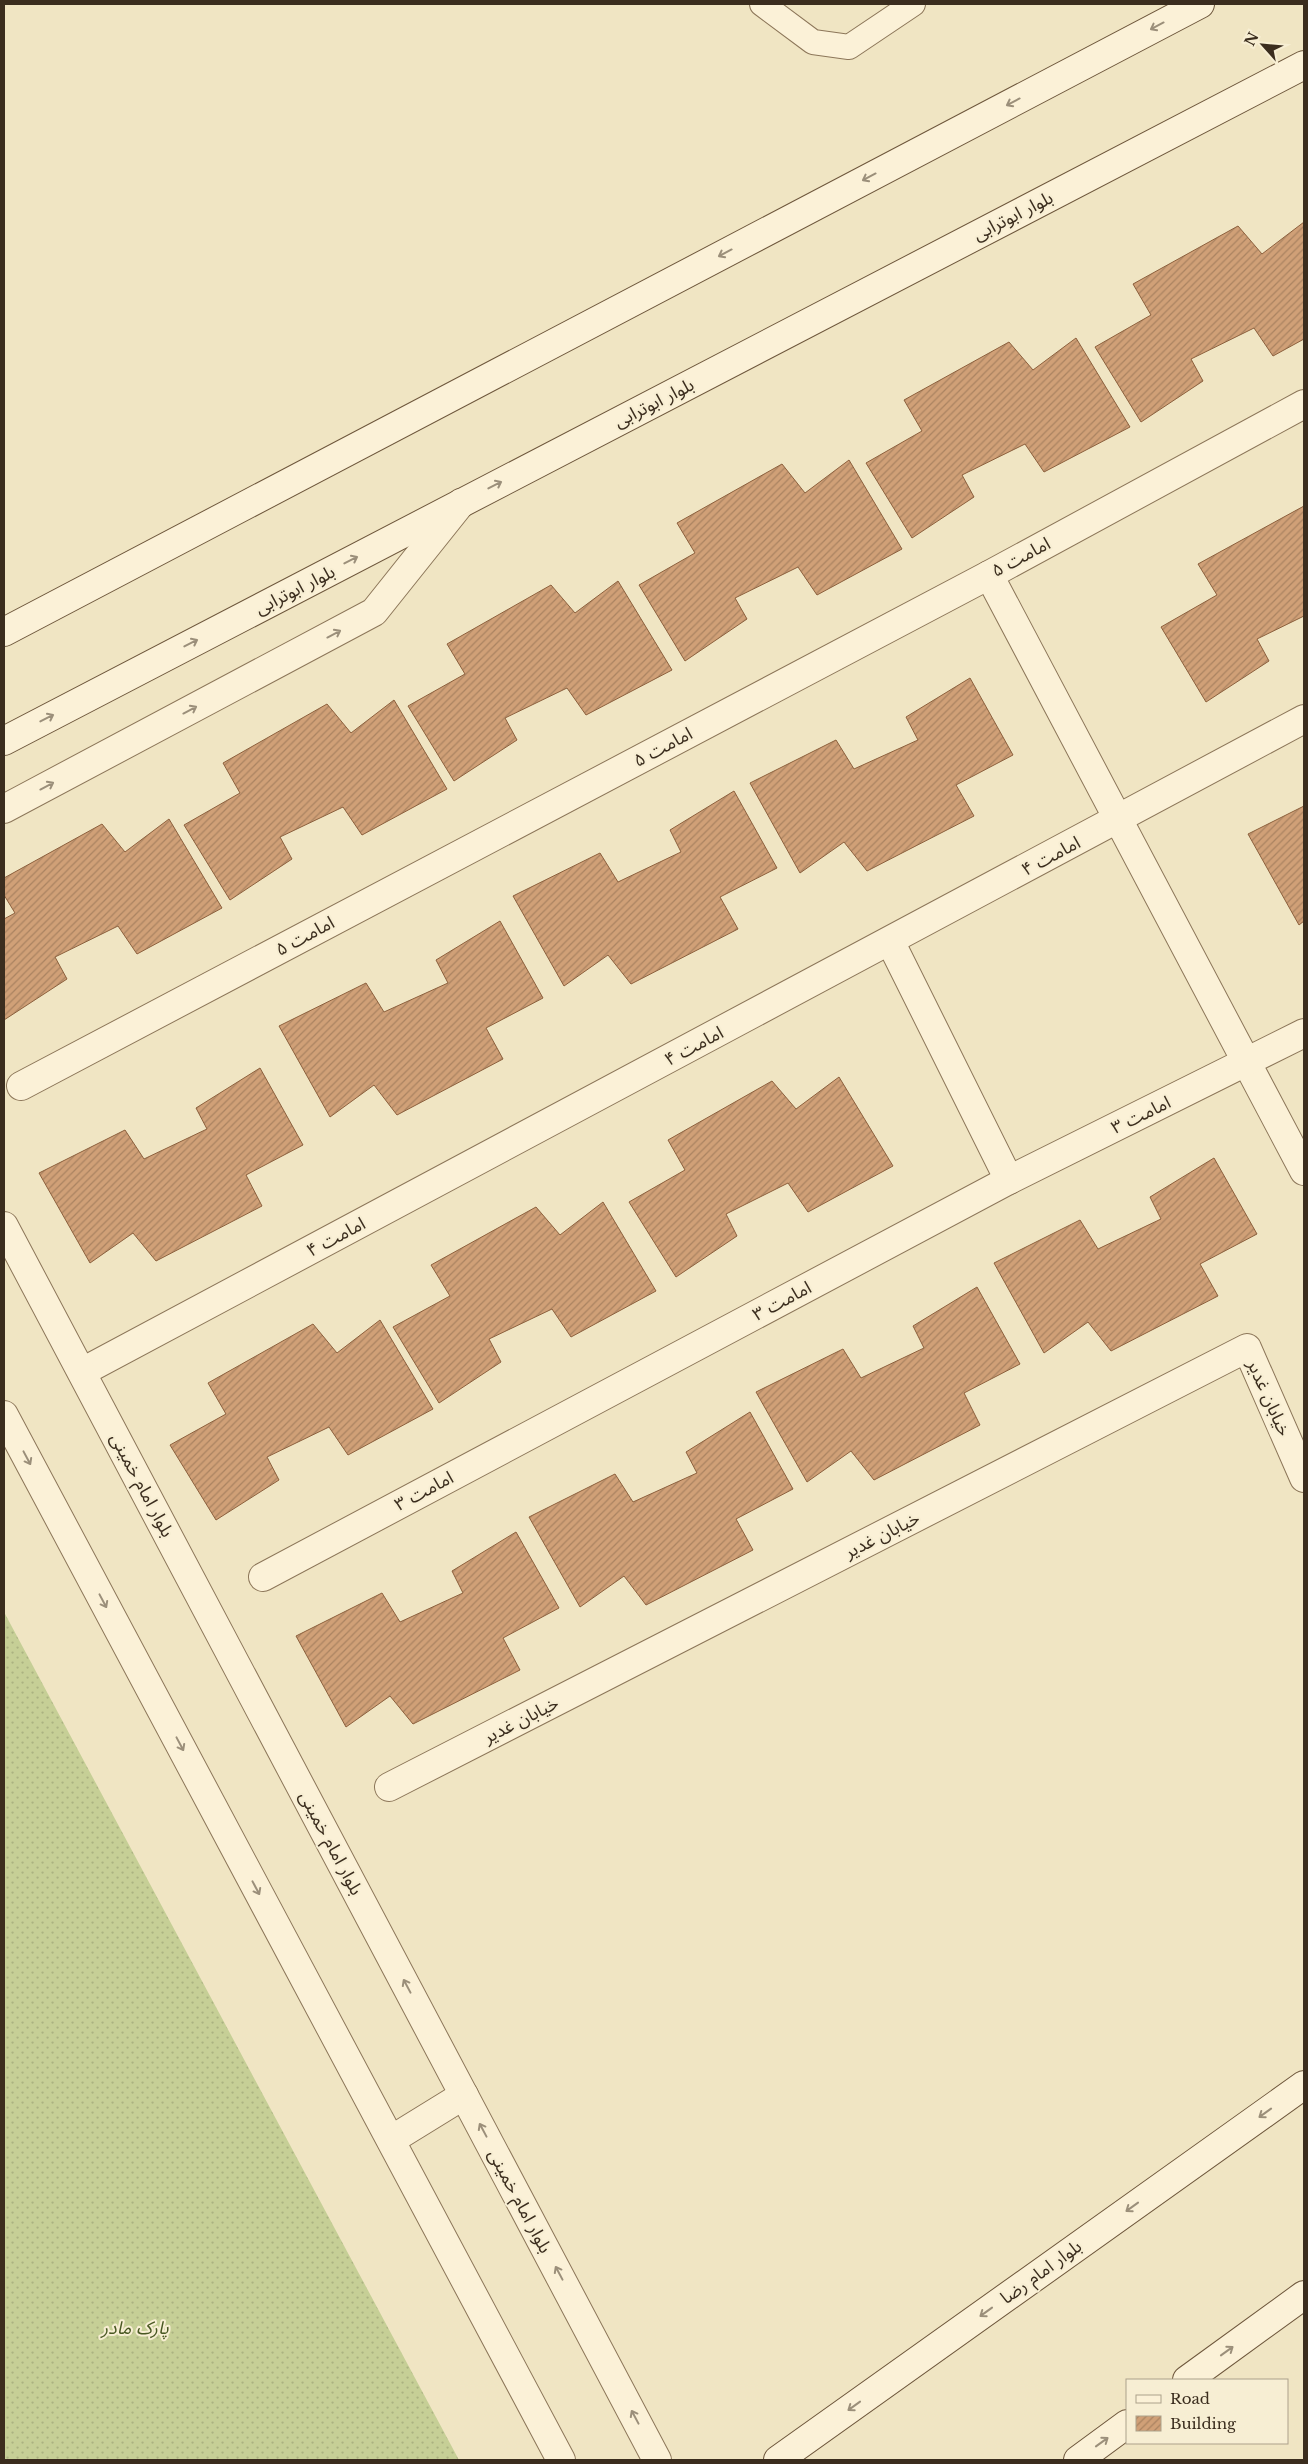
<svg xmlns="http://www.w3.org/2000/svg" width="1308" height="2464" viewBox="0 0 1308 2464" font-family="'Libre Baskerville','Noto Sans Arabic',serif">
<defs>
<pattern id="grass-dots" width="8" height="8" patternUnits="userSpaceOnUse" patternTransform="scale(1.25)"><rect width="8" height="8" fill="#c6cf96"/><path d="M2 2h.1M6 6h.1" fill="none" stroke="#abb281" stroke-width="1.8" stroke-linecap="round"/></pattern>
<pattern id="building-hatch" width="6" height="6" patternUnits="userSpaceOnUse" patternTransform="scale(1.25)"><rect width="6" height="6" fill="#d0a077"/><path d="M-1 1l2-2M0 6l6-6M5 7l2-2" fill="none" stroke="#aa8361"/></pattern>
</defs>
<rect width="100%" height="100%" fill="#f0e5c3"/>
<!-- grass -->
<path fill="url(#grass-dots)" d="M4 1612 459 2460H4Z"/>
<!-- building -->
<g fill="url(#building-hatch)" stroke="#8c603d">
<path d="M1304 222V339L1273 356 1254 328 1191 359 1203 381 1141 422 1095 347 1151 315 1133 284 1238 226 1262 254Z"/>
<path d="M1076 338 1130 427 1044 472 1025 444 962 475 974 497 912 538 866 463 922 431 904 400 1009 342 1033 370Z"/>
<path d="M849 460 902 549 817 595 798 567 735 598 747 619 685 661 639 585 695 553 677 523 782 464 805 493Z"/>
<path d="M1304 506V616L1257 639 1269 661 1206 702 1161 627 1217 595 1198 564Z"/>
<path d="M618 581 672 670 586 715 567 688 505 718 517 740 454 781 408 706 465 674 447 644 551 585 575 613Z"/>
<path d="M970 678 1013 755 956 785 974 816 867 871 844 842 800 873 750 783 836 740 854 769 918 740 906 717Z"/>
<path d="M394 700 447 789 362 835 343 807 280 837 292 859 230 900 184 825 240 793 223 763 327 704 351 733Z"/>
<path d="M734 791 777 868 720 897 738 929 631 984 608 955 564 986 513 896 600 853 618 882 681 852 670 830Z"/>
<path d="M1304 806V921L1299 925 1248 834Z"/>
<path d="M169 819 222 908 137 954 118 926 55 957 67 979 4 1020V919L15 913 4 895V878L102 824 125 852Z"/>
<path d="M500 921 543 998 486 1028 503 1059 397 1115 374 1085 330 1117 279 1026 366 983 384 1012 448 983 436 960Z"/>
<path d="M260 1068 303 1145 246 1175 262 1206 156 1261 133 1233 90 1263 39 1173 125 1130 144 1159 207 1129 196 1108Z"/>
<path d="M839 1077 893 1166 808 1212 788 1183 726 1214 737 1236 676 1277 629 1202 685 1170 668 1140 772 1081 796 1109Z"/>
<path d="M1214 1158 1257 1234 1200 1264 1218 1296 1111 1351 1088 1322 1044 1353 994 1263 1080 1220 1098 1249 1161 1219 1150 1197Z"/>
<path d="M603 1202 656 1291 571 1337 552 1309 489 1339 501 1362 439 1403 393 1327 450 1296 431 1265 536 1207 560 1235Z"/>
<path d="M977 1287 1020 1364 964 1393 980 1425 874 1480 851 1451 807 1482 756 1392 843 1349 861 1378 924 1348 913 1326Z"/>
<path d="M380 1320 433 1409 348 1455 329 1427 267 1457 279 1480 216 1520 170 1445 226 1414 208 1383 313 1324 337 1353Z"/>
<path d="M750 1412 793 1489 736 1519 753 1550 646 1605 624 1576 580 1607 529 1517 615 1474 633 1502 697 1473 686 1452Z"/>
<path d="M516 1532 559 1608 503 1638 520 1670 413 1724 390 1696 346 1727 296 1636 382 1593 400 1622 463 1593 452 1571Z"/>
</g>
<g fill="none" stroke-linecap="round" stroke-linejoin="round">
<defs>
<path id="service" d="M762 4 813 42 849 47 913 4"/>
<g id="minor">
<path d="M989 575 1304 1171"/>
<path d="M4 809 374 612 461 503"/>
<path d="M890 941 1009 1180"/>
<path d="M21 1086 989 575 1304 404"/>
<path d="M82 1372 1304 719"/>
<path d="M263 1577 1009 1180 1304 1033"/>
<path d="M389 1787 1247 1348 1304 1478"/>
</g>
<g id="tertiary">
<path d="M4 1226 657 2460"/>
<path d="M4 1415 561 2460"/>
<path d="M391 2140 464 2095"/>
</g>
<g id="secondary">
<path d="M4 632 1200 4"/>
<path d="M4 741 1304 65"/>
<path d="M1187 2380 1304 2295"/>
<path d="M778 2460 1304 2085"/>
<path d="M1078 2460 1127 2424"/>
</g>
</defs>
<!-- service casing -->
<use href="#service" stroke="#8c7659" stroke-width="26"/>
<!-- minor casing -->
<use href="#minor" stroke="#8c7659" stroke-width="30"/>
<!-- tertiary casing -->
<use href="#tertiary" stroke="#8c7659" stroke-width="30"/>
<!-- secondary casing -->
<use href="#secondary" stroke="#6e573c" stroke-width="30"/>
<!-- service -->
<use href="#service" stroke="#fbf1d7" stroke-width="24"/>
<!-- minor -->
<use href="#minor" stroke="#fbf1d7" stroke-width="28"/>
<!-- tertiary -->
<use href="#tertiary" stroke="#fbf1d7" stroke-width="28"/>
<!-- secondary -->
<use href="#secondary" stroke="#fbf1d7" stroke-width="28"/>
</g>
<!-- one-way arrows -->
<defs><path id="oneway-shaft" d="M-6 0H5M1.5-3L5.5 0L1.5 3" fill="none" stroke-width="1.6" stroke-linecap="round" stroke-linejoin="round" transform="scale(1.25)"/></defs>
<g stroke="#9b8f7a">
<use href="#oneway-shaft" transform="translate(1157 26) rotate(152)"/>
<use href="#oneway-shaft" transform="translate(1013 102) rotate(152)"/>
<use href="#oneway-shaft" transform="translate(869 177) rotate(152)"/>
<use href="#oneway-shaft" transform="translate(725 253) rotate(152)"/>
<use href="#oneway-shaft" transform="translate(495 485) rotate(-27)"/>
<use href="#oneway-shaft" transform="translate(351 560) rotate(-27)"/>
<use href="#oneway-shaft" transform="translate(334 634) rotate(-28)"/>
<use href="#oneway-shaft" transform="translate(191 643) rotate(-27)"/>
<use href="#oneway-shaft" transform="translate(190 710) rotate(-28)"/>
<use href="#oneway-shaft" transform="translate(47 718) rotate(-27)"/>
<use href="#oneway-shaft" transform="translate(47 786) rotate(-28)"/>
<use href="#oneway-shaft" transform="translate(27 1458) rotate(62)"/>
<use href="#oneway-shaft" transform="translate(103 1601) rotate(62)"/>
<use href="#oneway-shaft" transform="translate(180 1744) rotate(62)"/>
<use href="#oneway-shaft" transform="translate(256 1888) rotate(62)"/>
<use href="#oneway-shaft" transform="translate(407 1986) rotate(-118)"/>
<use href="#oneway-shaft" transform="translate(1265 2113) rotate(144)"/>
<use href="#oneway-shaft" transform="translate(483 2130) rotate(-118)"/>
<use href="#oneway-shaft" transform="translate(1132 2207) rotate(144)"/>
<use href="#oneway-shaft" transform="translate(559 2273) rotate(-118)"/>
<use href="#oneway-shaft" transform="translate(986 2312) rotate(144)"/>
<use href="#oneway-shaft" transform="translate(1227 2351) rotate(-36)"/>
<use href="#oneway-shaft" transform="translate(854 2406) rotate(144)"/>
<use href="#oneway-shaft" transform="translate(635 2417) rotate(-118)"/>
<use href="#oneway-shaft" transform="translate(1102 2442) rotate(-36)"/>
</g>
<g text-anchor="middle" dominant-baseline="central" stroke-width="4" stroke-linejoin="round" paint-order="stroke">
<!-- street labels -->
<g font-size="18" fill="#3b2d1e" stroke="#f7eed3">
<text transform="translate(1013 216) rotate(-27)">بلوار ابوترابی</text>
<text transform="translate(654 403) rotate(-27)">بلوار ابوترابی</text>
<text transform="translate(1021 557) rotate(-28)">امامت ۵</text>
<text transform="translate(295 590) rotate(-27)">بلوار ابوترابی</text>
<text transform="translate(663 747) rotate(-28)">امامت ۵</text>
<text transform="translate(1051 856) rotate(-28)">امامت ۴</text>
<text transform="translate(305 936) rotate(-28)">امامت ۵</text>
<text transform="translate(694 1046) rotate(-28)">امامت ۴</text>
<text transform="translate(1141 1115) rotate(-26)">امامت ۳</text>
<text transform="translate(336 1237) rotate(-28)">امامت ۴</text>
<text transform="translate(782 1301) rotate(-28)">امامت ۳</text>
<text transform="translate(1269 1398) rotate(66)">خیابان غدیر</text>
<text transform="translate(142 1485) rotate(62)">بلوار امام خمینی</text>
<text transform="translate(424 1491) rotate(-28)">امامت ۳</text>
<text transform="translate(882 1535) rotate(-27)">خیابان غدیر</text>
<text transform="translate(521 1720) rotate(-27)">خیابان غدیر</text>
<text transform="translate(331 1843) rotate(62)">بلوار امام خمینی</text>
<text transform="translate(520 2201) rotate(62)">بلوار امام خمینی</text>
<text transform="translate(1041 2272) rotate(-36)">بلوار امام رضا</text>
</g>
<!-- park labels -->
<g font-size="18" font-style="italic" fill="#495823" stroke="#f7eed3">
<text x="135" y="2328">پارک مادر</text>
</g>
</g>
<!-- border -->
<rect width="1308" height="2464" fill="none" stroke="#3b2d1e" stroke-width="10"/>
<!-- legend -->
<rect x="1126" y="2379" width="162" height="65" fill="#f7eed3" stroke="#aca18b"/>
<rect x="1136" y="2395" width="25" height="8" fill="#fbf1d7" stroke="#aca18b"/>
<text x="1170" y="2404" font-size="15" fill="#3b2d1e">Road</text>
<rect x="1136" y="2416" width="25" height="15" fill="url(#building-hatch)" stroke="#aca18b"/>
<text x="1170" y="2429" font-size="15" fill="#3b2d1e">Building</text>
<!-- north arrow -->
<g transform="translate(1263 45) rotate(297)" stroke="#f7eed3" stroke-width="4" paint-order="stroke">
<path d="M0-4L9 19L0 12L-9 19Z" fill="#3b2d1e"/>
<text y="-8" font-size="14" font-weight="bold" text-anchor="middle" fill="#3b2d1e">N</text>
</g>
</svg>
